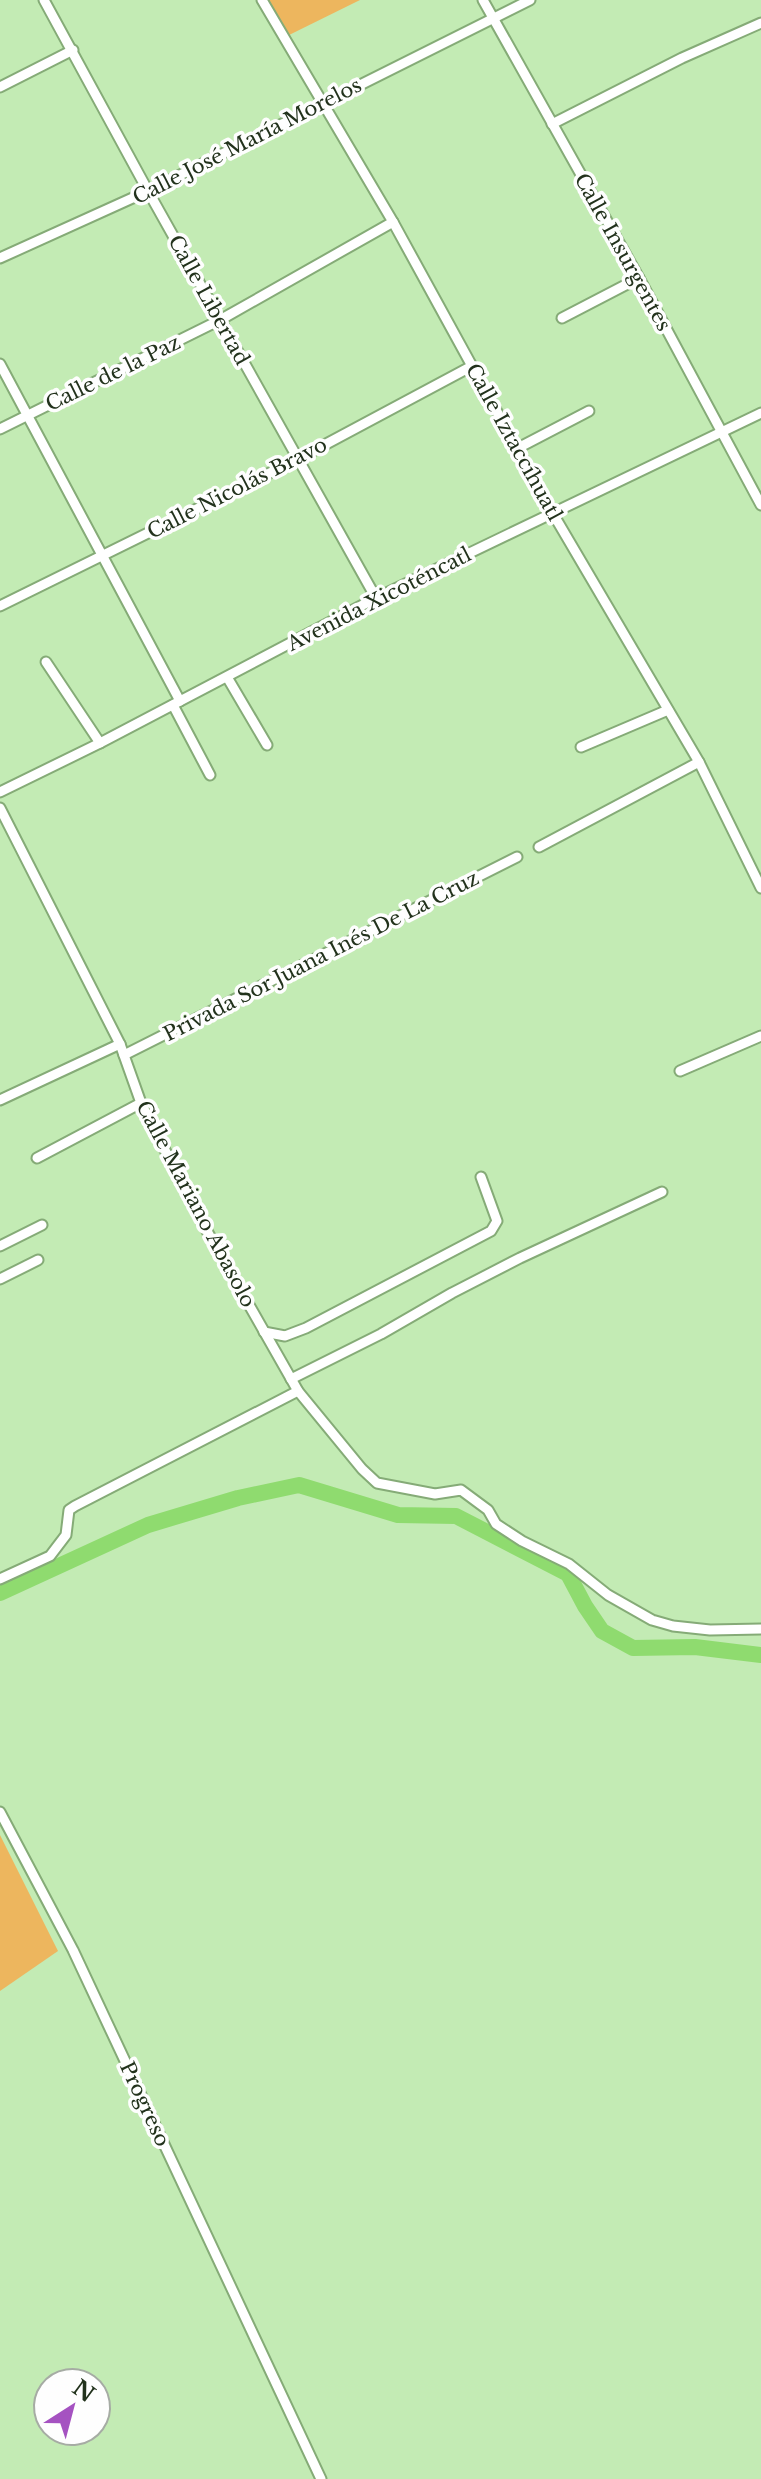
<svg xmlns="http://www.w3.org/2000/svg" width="761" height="2479" viewBox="0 0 761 2479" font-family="'Libre Baskerville',serif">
<rect width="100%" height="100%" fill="#c3ebb4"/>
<!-- green -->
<g fill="#edb65e">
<path d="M262 0H360L283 38Z"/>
<path d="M0 1835 58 1951 0 1991Z"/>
</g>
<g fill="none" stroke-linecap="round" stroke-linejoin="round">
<!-- river -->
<path stroke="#8fdb6f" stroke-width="16" d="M0 1593 148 1525 238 1498 299 1485 398 1515 456 1516 568 1574 585 1606 602 1631 633 1648 695 1647 761 1655"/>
<defs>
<g id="street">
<path d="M44 0 148 191 376 598"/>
<path d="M262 0 393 222 552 512 699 762 761 888"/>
<path d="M483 0 639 278 761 505"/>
<path d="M0 87 73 50"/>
<path d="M552 124 682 58 761 23"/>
<path d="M0 258 148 191 530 0"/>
<path d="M562 318 639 278"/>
<path d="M0 364 180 701"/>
<path d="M0 429 220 320 393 222"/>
<path d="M518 448 589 411"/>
<path d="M0 606 298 459 472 366"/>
<path d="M46 662 100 743"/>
<path d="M227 677 267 745"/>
<path d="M173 705 210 775"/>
<path d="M581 747 668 710"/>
<path d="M0 792 100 743 376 598 761 413"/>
<path d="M0 808 120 1044 141 1103 199 1217 298 1391 362 1469 377 1483 435 1494 461 1490 488 1510 496 1524 522 1541 569 1564 608 1595 652 1620 673 1626 710 1630 761 1629"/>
<path d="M539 847 699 762"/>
<path d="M124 1055 517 857"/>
<path d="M680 1071 761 1036"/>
<path d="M0 1100 120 1044"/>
<path d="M37 1158 141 1103"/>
<path d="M0 1246 42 1225"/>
<path d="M0 1279 38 1260"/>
<path d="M264 1332 285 1336 306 1328 491 1231 497 1221 481 1177"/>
<path d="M291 1379 381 1334 452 1293 520 1258 662 1192"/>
<path d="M0 1579 50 1556 66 1535 69 1510 75 1506 298 1391"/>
<path d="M0 1812 73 1950 321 2479"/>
</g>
</defs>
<!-- street casing -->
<use href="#street" stroke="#85ab77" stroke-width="13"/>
<!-- street -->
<use href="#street" stroke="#fff" stroke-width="9"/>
</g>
<g text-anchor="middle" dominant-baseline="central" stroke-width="7" stroke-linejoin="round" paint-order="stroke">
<!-- street labels -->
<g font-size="20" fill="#22321c" stroke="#fefefe">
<text transform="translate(247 141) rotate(-27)">Calle José María Morelos</text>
<text transform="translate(623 252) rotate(61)">Calle Insurgentes</text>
<text transform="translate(209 300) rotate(61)">Calle Libertad</text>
<text transform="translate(113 373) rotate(-26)">Calle de la Paz</text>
<text transform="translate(514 442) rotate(61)">Calle Iztaccíhuatl</text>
<text transform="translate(237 488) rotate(-27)">Calle Nicolás Bravo</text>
<text transform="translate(379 599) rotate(-27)">Avenida Xicoténcatl</text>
<text transform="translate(321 956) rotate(-27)">Privada Sor Juana Inés De La Cruz</text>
<text transform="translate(196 1204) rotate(62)">Calle Mariano Abasolo</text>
<text transform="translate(145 2104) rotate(65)">Progreso</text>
</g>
</g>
<!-- north arrow -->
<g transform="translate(72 2407) rotate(36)"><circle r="38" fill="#fefefe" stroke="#a6aca4" stroke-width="2"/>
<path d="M0-6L14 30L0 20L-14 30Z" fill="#a552c1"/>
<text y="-12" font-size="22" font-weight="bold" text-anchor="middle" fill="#22321c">N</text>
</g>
</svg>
